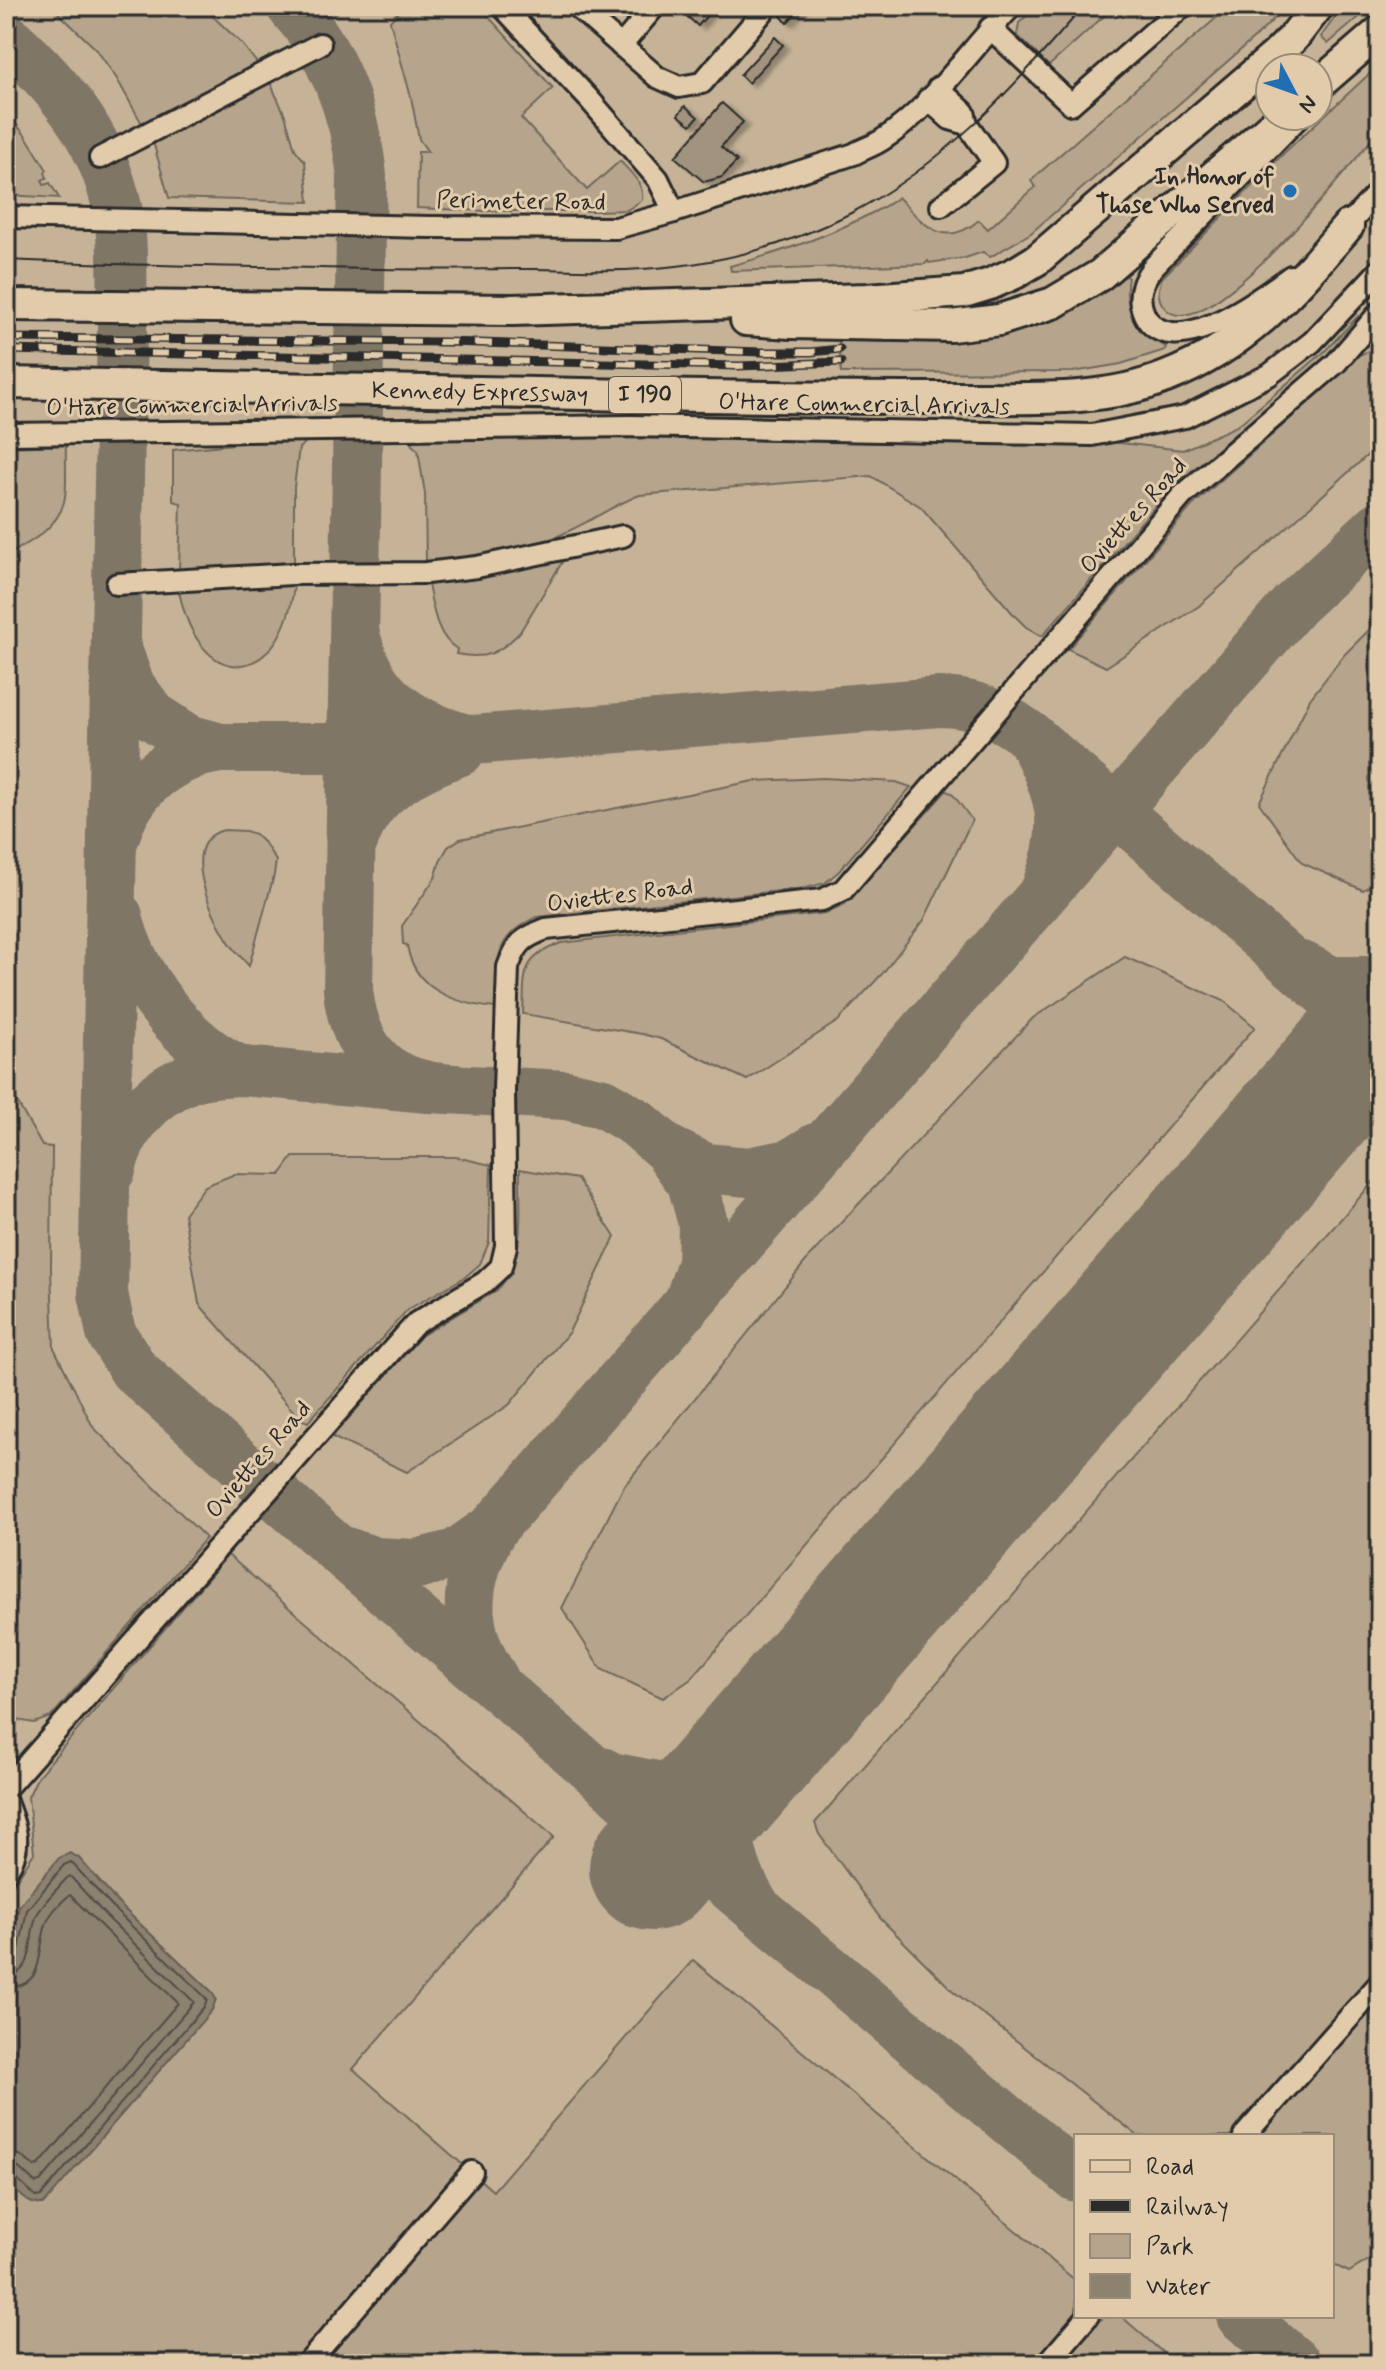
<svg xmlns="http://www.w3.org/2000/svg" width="1386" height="2370" viewBox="0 0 1386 2370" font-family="Mynerve,sans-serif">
<defs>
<filter id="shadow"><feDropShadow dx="6" dy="3.5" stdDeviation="2" flood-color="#0004"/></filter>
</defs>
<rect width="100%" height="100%" fill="#d6c1a2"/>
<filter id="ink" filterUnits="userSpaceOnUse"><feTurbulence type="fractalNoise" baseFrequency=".0125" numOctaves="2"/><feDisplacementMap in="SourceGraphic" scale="16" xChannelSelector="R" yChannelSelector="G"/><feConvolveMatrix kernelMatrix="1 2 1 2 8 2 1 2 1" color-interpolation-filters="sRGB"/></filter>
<g filter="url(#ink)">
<!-- built -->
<path fill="#c6b397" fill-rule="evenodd" d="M6 6H1380V2364H6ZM1270 68H1318V116H1270ZM1076 2136H1332V2316H1076Z"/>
<!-- green -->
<g fill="#b6a58c" stroke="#70685c" stroke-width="2">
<path d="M51 6H202L242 44 260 67 146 131 117 79 96 49Z"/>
<path d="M404 6H479L553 88 521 118 587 190 620 161C631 173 644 183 642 200L627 210 597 211H485L417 208 418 152H428L419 139 411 97 390 21Z"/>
<path d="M1037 6H1115L1049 66 1017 35 1019 23Z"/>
<path d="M1230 6H1286L1260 33 1031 233 990 257 983 252 965 258 929 263 928 261 925 264 731 271 730 266C775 254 818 240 860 219 873 212 887 207 898 197 923 223 943 251 979 220L988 229 1035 187 1031 181 1038 174Z"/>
<path d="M1343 6H1372L1328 44 1321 37Z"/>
<path d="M1380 64V129C1356 158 1202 357 1164 307 1157 298 1158 289 1162 278L1285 152Z"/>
<path d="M269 80 285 115 295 149 305 162 309 202 169 198 152 138Z"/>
<path d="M6 112 26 136 47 170 45 172 47 178 42 180 44 185 50 183 59 198 6 195Z"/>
<path d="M1125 276 1128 278C1122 308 1139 333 1166 347L1165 350 1121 364 1073 372 841 373 839 341C952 342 1030 350 1125 276Z"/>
<path d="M1359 315 1352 328 1326 358 1171 488 1042 636 1026 627 1015 616 921 507 871 476 640 495C608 507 582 528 550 539 509 552 467 558 426 562L425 494 418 450 412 445V437L1102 441 1183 450 1237 426 1324 352Z"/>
<path d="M1380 346V444L1199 606 1106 667 1068 649 1192 506 1346 369 1357 356Z"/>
<path d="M305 437V443L299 448 294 487V564L179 570 181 503 173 501V450Z"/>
<path d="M66 445C65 461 68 487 64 502 57 529 29 543 6 556V447Z"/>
<path d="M555 558 564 559 520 632C499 654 485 660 456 654L457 649C436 637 433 607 428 585L491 575Z"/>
<path d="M294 585C283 686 200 696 179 591Z"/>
<path d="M1380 619V879L1363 890 1302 863 1259 803 1310 699 1345 654Z"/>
<path d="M824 778 896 782 911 787 839 871 825 883 806 888 537 917C490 938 498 964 495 1008 454 1003 414 990 407 945L403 944 402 926 435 878 441 859 448 847 460 839 754 781Z"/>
<path d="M946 791 952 793 972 820 924 920 882 974 838 1021 747 1080 661 1039 642 1034 523 1014C525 974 519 959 561 943L826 913 845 904Z"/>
<path d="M224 830 246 831 255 834 266 845 276 861 274 875 249 966C241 957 232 948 226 937 210 911 178 841 224 830Z"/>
<path d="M1125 957 1224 1001 1255 1027 691 1679 663 1698 601 1669 562 1608 624 1486 810 1256 1033 1018Z"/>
<path d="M6 1059 15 1065 8 1086 42 1146 52 1147 51 1270 54 1348 93 1427 206 1538 51 1717 34 1723 6 1718Z"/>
<path d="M293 1157H456L491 1165 489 1242 480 1264 465 1277 407 1310 308 1422 300 1419 199 1304 184 1214 205 1186 235 1174 280 1175Z"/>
<path d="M520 1169 577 1179 615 1237 569 1332 509 1405 407 1472 332 1437 421 1336 496 1291C528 1260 519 1210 520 1169Z"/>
<path d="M1380 1174V2253L1349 2272 1332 2264V2136H1138L953 1991 881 1919 819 1834 815 1823Z"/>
<path d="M228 1555 554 1837 353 2069 493 2191 693 1960 1076 2281V2316H1078L1037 2364H6V1896L34 1853 28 1797 38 1776Z"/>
<path d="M1106 2316 1122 2317 1176 2364H1061L1095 2324Z"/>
</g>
<!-- water -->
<path fill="#8d8170" stroke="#665f54" stroke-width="2" d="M70 1853 79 1858 119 1904 211 1991 216 1999 212 2010 45 2203C30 2209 17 2191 6 2181V1974L19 1906 59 1858Z"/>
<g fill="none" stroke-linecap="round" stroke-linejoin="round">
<!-- shore -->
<g stroke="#524d47" stroke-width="2">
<path d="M6 1966 13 1964 17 1959 27 1910 64 1865 71 1862 114 1909 204 1996 207 2000 204 2007 41 2196 36 2197 14 2177 6 2175"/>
<path d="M6 1976C39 1974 26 1933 38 1913 45 1900 57 1889 67 1878L70 1876 106 1916 194 2002 40 2182 35 2183 19 2168 6 2165"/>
<path d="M6 1988C51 1986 34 1944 49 1918 53 1910 63 1900 70 1895L178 2003 39 2165 34 2166 20 2155 6 2153"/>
</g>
<!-- taxiway -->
<g stroke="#807666" stroke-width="50">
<path d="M291 6C334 53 355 113 362 176L348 990C355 1055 388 1086 454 1089"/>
<path d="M6 37C64 90 108 143 120 224 124 258 122 294 122 329L103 1293 111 1333 134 1370 337 1549 676 1841 1076 2177"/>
<path d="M357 641C371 697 410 723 463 738"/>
<path d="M118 652 130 686 153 716 188 739 221 748H353L473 740 939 702C974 702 1003 715 1031 737L1380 1040"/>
<path d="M1035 745C1063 798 1069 830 1047 886"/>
<path d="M114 839C129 788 168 755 221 748"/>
<path d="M351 845C356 835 359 825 365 815 385 782 425 764 460 751"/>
<path d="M118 916C130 975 186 1049 243 1071"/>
<path d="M1302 966 1331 981H1380"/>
<path d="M668 1150 706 1168 748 1172 790 1164 816 1148"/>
<path d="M111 1170C119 1129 150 1095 188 1079 205 1072 225 1072 243 1071L428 1088 566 1095 603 1103 637 1123 668 1150 692 1183 703 1223 702 1263 691 1296"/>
<path d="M343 1551 375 1562 417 1564 456 1554 493 1528"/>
<path d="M494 1679C459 1628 464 1579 493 1528L1294 605 1380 525"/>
<path d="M749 1758C743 1771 733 1785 730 1799 723 1835 734 1872 753 1903"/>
<path d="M602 1772 611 1777 667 1788 709 1778 749 1758"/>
<path d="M1241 2316 1297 2364"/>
</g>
<!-- runway -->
<path stroke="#807666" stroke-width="126" d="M652 1868 1380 1027"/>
</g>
<!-- building -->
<g fill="#a1937e" stroke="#2b2b2b" stroke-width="2" filter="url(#shadow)">
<path d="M676 6H715L698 26Z"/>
<path d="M790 6H802L787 23 781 16Z"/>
<path d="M775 37 783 45 748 83 740 75Z"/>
<path d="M722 103 743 122 721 147 737 161 722 177 704 182 675 157Z"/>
<path d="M685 106 698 117 691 125 678 115Z"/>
</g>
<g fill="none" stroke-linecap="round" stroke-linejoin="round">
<defs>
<g id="minor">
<path d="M502 6 589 99 658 179 674 212"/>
<path d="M576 6 657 77 679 87 702 83 768 6"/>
<path d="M990 28 1071 104 1183 6"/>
<path d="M621 46 655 6"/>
<path d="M938 88 964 112 967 124 994 163 941 206"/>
<path d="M928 99 950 119 967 124"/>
<path d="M100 158 320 44"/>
<path d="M6 217 429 227 616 228 674 212 854 154C863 149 873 146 882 140 932 108 970 49 1012 6"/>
<path d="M1340 234 1380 190"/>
<path d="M1291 276C1262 297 1170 367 1144 314 1136 296 1142 281 1153 267L1300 116"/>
<path d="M6 434 631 426 1092 435 1185 417 1269 375 1312 342 1380 270"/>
<path d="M117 584 292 574 426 573 477 567 623 536"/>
<path d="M6 1788 416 1323 485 1282 501 1267 506 1246 504 1090 508 967C517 943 522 938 546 929L822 900 843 890 1182 496 1336 363 1380 312"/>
<path d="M6 1802C16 1829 23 1846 6 1872"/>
<path d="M1244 2136 1380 1983"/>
<path d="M307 2364 472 2172"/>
<path d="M1047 2364 1088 2316"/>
</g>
<g id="highway">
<path d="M1318 85 1379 32"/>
<path d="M6 305 512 310 867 299 964 292 990 284 1015 273 1038 259 1275 56 1294 37 1318 6"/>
<path d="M746 320 791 323 951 326 999 320 1053 303 1100 275 1283 116"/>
<path id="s1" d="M6 383C262 390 518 393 774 397 838 398 901 398 964 398 1032 398 1103 402 1166 377 1248 345 1293 290 1348 226"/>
</g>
</defs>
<!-- minor casing -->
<use href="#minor" stroke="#2b2b2b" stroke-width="26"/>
<!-- highway casing -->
<use href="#highway" stroke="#2b2b2b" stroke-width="36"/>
<!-- minor -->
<use href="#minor" stroke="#e1cbaa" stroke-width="20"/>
<!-- highway -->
<use href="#highway" stroke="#e1cbaa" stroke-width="30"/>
<!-- tram -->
<path stroke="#2b2b2b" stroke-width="2" d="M6 260C131 266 256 267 381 269 432 270 482 269 533 269 569 269 606 272 642 269 714 265 786 247 851 213 946 164 1015 86 1084 6"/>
<defs>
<g id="rail">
<path d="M6 338 447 342 762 352H811L840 349"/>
<path d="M6 350 738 366 841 362"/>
</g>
</defs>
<!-- rail casing -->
<use href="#rail" stroke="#2b2b2b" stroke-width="9"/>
<!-- rail -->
<use href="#rail" stroke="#e1cbaa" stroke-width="6" stroke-dasharray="18" stroke-linecap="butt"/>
</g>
</g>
<!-- markers -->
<circle fill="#1f6fb2" stroke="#e1cbaa" stroke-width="3" cx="1290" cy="191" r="8"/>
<g text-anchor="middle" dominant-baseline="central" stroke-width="6" stroke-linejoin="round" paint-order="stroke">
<!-- shield labels -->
<rect fill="#e1cbaa" stroke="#625b51" stroke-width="2" x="609" y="377" width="72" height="36" rx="6"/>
<g font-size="22" font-weight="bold" fill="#2b2b2b">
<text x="645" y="395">I 190</text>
</g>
<!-- poi labels -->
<g font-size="24" font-weight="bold" fill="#2b2b2b" stroke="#e1cbaa" text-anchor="end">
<text x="1274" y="177">In Honor of<tspan x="1274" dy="28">Those Who Served</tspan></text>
</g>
<!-- street labels -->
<g font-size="24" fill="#2b2b2b" stroke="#e1cbaa">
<text transform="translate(521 202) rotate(1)">Perimeter Road</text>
<text stroke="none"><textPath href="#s1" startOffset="474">Kennedy Expressway</textPath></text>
<text transform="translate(864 405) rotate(1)">O'Hare Commercial Arrivals</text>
<text transform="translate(192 406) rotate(-1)">O'Hare Commercial Arrivals</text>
<text transform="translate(1134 516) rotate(-48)">Oviettes Road</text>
<text transform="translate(620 896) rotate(-7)">Oviettes Road</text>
<text transform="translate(259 1460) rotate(-49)">Oviettes Road</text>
</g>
</g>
<!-- margin -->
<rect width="1386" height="2370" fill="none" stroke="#e1cbaa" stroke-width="32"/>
<rect x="16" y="16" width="1354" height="2338" fill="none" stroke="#2b2b2b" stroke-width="3" filter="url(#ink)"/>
<!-- legend -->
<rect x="1074" y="2134" width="260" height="184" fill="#e1cbaa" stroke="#988b77" stroke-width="2"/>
<rect x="1090" y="2160" width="40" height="12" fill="#e1cbaa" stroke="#988b77" stroke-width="2"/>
<text x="1146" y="2174" font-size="24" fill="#2b2b2b">Road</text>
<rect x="1090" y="2200" width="40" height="12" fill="#2b2b2b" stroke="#988b77" stroke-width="2"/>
<text x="1146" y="2214" font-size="24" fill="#2b2b2b">Railway</text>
<rect x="1090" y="2234" width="40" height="24" fill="#b6a58c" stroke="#988b77" stroke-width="2"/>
<text x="1146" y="2254" font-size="24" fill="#2b2b2b">Park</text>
<rect x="1090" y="2274" width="40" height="24" fill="#8d8170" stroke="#988b77" stroke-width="2"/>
<text x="1146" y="2294" font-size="24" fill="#2b2b2b">Water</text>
<!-- north arrow -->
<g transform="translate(1294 92) rotate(131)"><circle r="38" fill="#e1cbaa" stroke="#988b77" stroke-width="2"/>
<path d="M0-6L14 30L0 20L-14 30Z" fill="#1f6fb2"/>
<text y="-12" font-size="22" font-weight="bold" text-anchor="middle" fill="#2b2b2b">N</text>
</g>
</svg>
